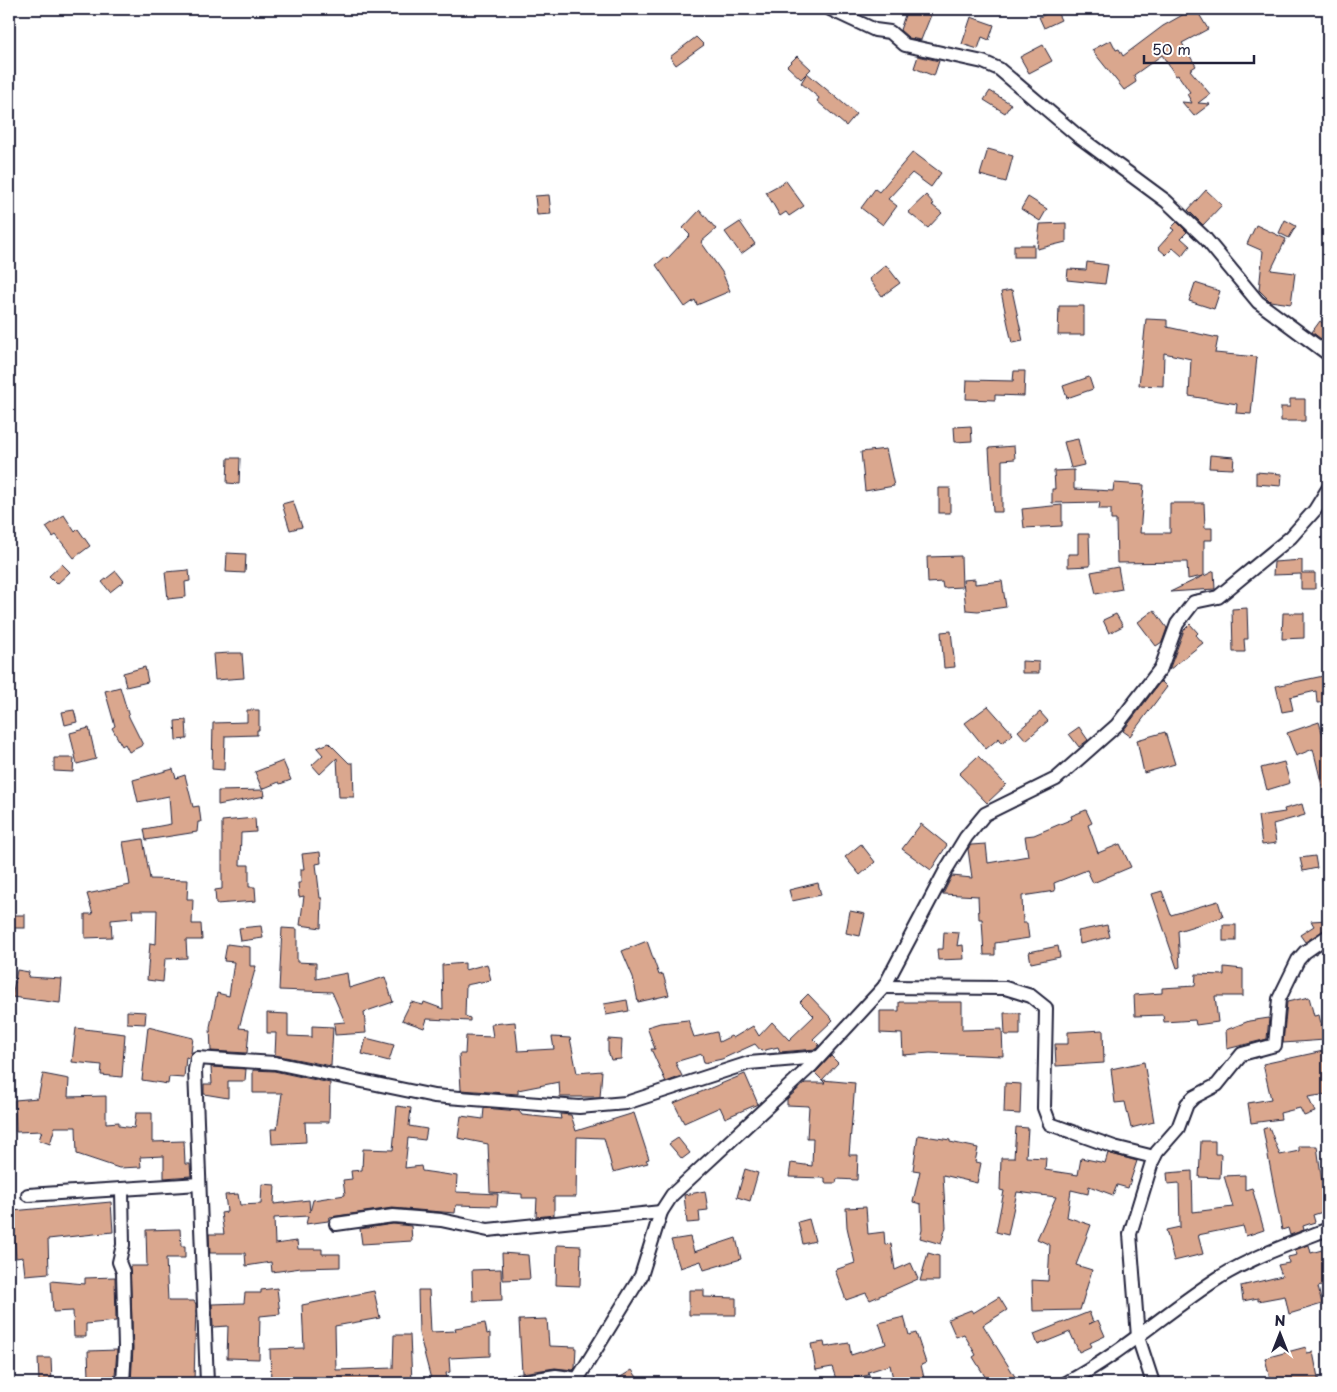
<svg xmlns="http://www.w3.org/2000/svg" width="1337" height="1392" viewBox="0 0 1337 1392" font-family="'Playpen Sans',sans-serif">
<rect width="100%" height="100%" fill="#fff"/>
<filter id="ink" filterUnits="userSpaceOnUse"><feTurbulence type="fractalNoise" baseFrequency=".02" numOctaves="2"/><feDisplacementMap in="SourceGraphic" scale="10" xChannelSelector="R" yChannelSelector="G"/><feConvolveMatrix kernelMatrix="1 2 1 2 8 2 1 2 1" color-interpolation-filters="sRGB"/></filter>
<g filter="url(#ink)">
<!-- building -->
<g fill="#daa78e" stroke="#22223b">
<path d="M907 9 931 15 921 40 909 38 900 30Z"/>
<path d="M1193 9H1196L1208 29 1182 43 1196 66 1190 70 1210 94 1198 103 1210 104 1194 116 1182 102 1192 103 1187 94 1190 92 1178 75 1176 76 1162 55 1134 75 1136 82 1124 90 1092 50 1111 40 1116 50 1119 49 1123 56 1163 26Z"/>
<path d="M1056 10 1061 20 1044 28 1039 17Z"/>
<path d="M971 17 994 25 989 40 982 37 978 49 962 44Z"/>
<path d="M696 37 704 45 676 65 670 57Z"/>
<path d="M1043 45 1052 61 1029 73 1020 57Z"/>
<path d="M797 56 811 69 801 79 787 66Z"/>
<path d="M918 56 939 61 934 76 914 68Z"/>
<path d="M807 73 856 114 846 126 817 101 819 98 801 83Z"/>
<path d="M990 91 1011 104 1005 113 984 100Z"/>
<path d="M988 149 1013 156 1006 182 980 175Z"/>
<path d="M913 152 941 173 931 187 912 173 888 199 897 206 883 225 861 208 875 189 879 192Z"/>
<path d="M786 181 804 206 789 216 786 212 780 216 766 192Z"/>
<path d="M1206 190 1222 205 1203 225 1188 210Z"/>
<path d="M549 195 551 214 537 215 535 196Z"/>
<path d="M926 195 934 204 932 205 942 213 928 228 908 212Z"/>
<path d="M1028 197 1047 209 1040 221 1021 209Z"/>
<path d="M700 210 716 229 701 242 722 272 730 291 697 305 695 300 685 307 656 265 665 257 667 259 690 235 683 228Z"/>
<path d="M1285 220 1296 226 1289 238 1279 233Z"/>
<path d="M740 222 755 244 741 254 725 232Z"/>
<path d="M1177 222 1187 232 1181 238 1190 246 1182 256 1173 248 1166 255 1158 248 1174 230 1171 228Z"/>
<path d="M1066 223V242L1037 249 1040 224Z"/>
<path d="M1256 225 1286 239 1271 270 1295 273 1291 304 1270 301 1259 290 1263 251 1247 244Z"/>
<rect x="1014" y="245" width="20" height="12"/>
<path d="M1087 262 1108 265 1105 284 1067 280 1068 269 1086 270Z"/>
<path d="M886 265 900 283 882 296 869 279Z"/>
<path d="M1195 283 1220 291 1214 309 1189 301Z"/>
<path d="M1012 290 1023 341 1012 343 1001 292Z"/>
<path d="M1059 306H1084V335H1058Z"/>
<path d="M1146 319 1167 320V327L1218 338 1215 353 1257 357 1251 414 1236 413 1237 404 1189 396 1191 359 1164 353 1163 386 1139 385Z"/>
<path d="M1320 321 1328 327 1321 339 1312 332Z"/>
<path d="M1014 371H1025L1024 396 995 395V400L966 399 967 380 1013 381Z"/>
<path d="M1089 377 1093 389 1067 398 1063 386Z"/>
<path d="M1290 399H1305V421H1281V407H1290Z"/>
<path d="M971 426 972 441 955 442 954 427Z"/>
<path d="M1078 439 1084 465 1071 468 1064 442Z"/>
<path d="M1014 446 1015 459 1002 460V512H993L989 448Z"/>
<path d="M886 449 894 486 865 491 861 452Z"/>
<path d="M1210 455 1234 457 1233 469 1209 468Z"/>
<path d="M228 458H240L239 484 227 483Z"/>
<path d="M1074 470V489L1113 491 1114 483 1144 485 1140 533H1170V503H1204L1205 528H1212V540H1204V576L1214 571 1215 589 1170 592 1203 576 1188 579 1187 562 1117 563 1116 520H1111V509H1099L1100 502 1052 503V489H1055L1054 471Z"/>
<path d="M1256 472 1282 474 1281 486 1256 484Z"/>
<rect x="939" y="488" width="11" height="25"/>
<path d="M293 501 302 527 290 530 282 504Z"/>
<path d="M1062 505V526L1024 528 1022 509Z"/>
<path d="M64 515 75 532 78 529 90 546 74 558 56 535 53 537 46 527Z"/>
<path d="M1078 534H1089L1090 566 1068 567V554H1078Z"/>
<path d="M227 553 246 554 245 573 226 572Z"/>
<path d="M961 556 962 587 943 588 942 582 928 583 927 557Z"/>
<path d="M1302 560V573H1315V589H1301V574L1273 575 1274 562Z"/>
<path d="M62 564 70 572 57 584 49 576Z"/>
<path d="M1118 567 1122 589 1096 594 1091 572Z"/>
<path d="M189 570 190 581 185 582 186 597 168 599 165 572Z"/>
<path d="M116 571 124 581 110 592 102 582Z"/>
<path d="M975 579V584L1002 581 1006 607 978 611 966 610 963 580Z"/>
<path d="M1247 608 1248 639H1244L1245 652H1233L1232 609Z"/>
<path d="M1154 610 1167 628 1162 642 1156 646 1138 622Z"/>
<path d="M1283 613H1304V638L1282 639Z"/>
<path d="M1116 614 1123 626 1109 633 1103 620Z"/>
<path d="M1190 624 1198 633 1196 635 1203 643 1169 670 1184 630Z"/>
<path d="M951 631 955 667 944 668 941 632Z"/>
<path d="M230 653H242L244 678 215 680 213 654Z"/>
<path d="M1022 661 1039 662V673H1022Z"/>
<path d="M145 667 148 682 126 687 123 673Z"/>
<path d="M1328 675V702L1317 703 1316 691 1290 697 1293 710 1282 712 1276 686Z"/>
<path d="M1161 681 1167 687 1130 736 1123 731Z"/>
<path d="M120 687 129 717 143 745 129 752 125 744 122 746 112 728 115 726 105 691Z"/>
<path d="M988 706 1013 734 1002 743 999 738 986 749 965 723Z"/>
<path d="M74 710 77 722 65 725 62 712Z"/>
<path d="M247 710H259V730H257V735L225 736 224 770 212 769 213 723 247 722Z"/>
<path d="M1040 712 1048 721 1026 740 1018 731Z"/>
<path d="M186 720 187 739 176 740 175 721Z"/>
<path d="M1319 722 1326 745 1324 746 1328 764V794H1324L1313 749 1296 756 1287 733Z"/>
<path d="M1079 727 1088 740 1079 747 1069 734Z"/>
<path d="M89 728 96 759 77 764 70 733Z"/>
<path d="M1165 732 1175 764 1144 773 1137 740Z"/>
<path d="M329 743 349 763H353L354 797H339L337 758 320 774 312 765 323 755 317 748Z"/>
<path d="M978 756 1006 785 987 803 959 774Z"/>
<path d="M54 758H74L73 772 54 771Z"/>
<path d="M283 761 291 780 280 784 279 782 262 789 255 772Z"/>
<path d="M1284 762 1290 783 1267 790 1261 768Z"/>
<path d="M173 769 176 778 185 775 193 807 199 806 201 822H198L197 832 146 840 144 829 171 824 169 796 138 802 133 780Z"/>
<path d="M264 790 265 796 218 805V791Z"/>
<path d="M1302 804 1305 815 1273 824 1276 843 1262 845 1258 816 1285 812 1284 809Z"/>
<path d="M1086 810 1092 823 1088 825 1098 853 1120 844 1131 867 1093 883 1087 870 1054 883 1055 891 1022 896 1023 923H1027L1029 938 995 943V955H984L982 919H979L978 896 943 894 952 876 972 878 968 849 971 845 986 844 988 863 1028 856 1025 836 1034 835 1072 819 1071 816Z"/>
<path d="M255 818 256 832 241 833 240 865H249V887H255L256 901 216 904 215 890 222 889V821Z"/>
<path d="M921 824 947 845 931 870 902 849Z"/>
<path d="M143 839 150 879 188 880 187 899H193L192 924H201L202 940H186L187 958 165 959 163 982 147 980 150 943 156 944 157 910H132L133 918 111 920 112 937 85 938V914H93L87 894 130 885 123 842Z"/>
<path d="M861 844 875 862 860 875 845 857Z"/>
<path d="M320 852 321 863 316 864 320 898H322L321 928 300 925 304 896 299 897 298 883H301V869H304L302 854Z"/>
<path d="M1315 856 1317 868 1303 871 1300 858Z"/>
<path d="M818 883 821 895 792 901 789 890Z"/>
<path d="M1162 891 1171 915 1218 901 1223 917 1178 931 1180 967 1177 968 1152 894Z"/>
<path d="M850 911 865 914 860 936 846 933Z"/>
<rect x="9" y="915" width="16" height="13"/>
<path d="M1328 920V928L1305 942 1300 935 1314 926 1311 921Z"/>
<path d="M1107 925 1110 937 1080 944 1078 931Z"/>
<rect x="1223" y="925" width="13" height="16"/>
<path d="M261 926 263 938 241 941 239 928Z"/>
<path d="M282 928 297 929V962L316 963V979L347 973 349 988 385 977 393 1002 364 1012 366 1033 335 1035 334 1023 345 1022 332 992 279 990Z"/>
<path d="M944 932 959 933 957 946 963 945 964 959 938 960 937 949H943Z"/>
<path d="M647 941 659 975 663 974 669 995 638 1002 633 977 622 951Z"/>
<path d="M227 944 250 947V966H256L239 1028 249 1029 247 1053 211 1051 210 1027 217 993 229 996 234 962 224 961Z"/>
<path d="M1058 946 1060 957 1031 963 1029 952Z"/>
<path d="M465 963V970L487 964 491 980 466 985 465 1016 470 1018V1021L427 1019 424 1028 402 1020 411 1002 423 1005 424 1002 443 1009 442 965Z"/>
<path d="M1224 967 1243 969V996H1215L1218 1022 1196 1025 1195 1020 1164 1022 1163 1015 1135 1016 1134 995 1162 993V988L1195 986 1196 974 1224 975Z"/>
<path d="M17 970 29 972 28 977 62 979 60 1003 12 997Z"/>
<path d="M808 994 833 1020 813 1039 819 1045 816 1049 780 1052 778 1047 761 1051 755 1044 722 1059 704 1063 702 1054 675 1062 682 1076 666 1082 651 1049H655L647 1027 660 1023 688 1020 694 1037 717 1032 719 1042 731 1036 733 1038 753 1026 759 1036 772 1022 789 1040 814 1016 800 1002Z"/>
<path d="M1309 997 1314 1016 1319 1015 1325 1040 1283 1043 1287 1002Z"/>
<path d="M627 1000 629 1011 606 1015 604 1004Z"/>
<path d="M899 1002H962V1030L1002 1029 1003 1056 930 1053 903 1055 902 1034 880 1033V1011H899Z"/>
<path d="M127 1011 146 1012 145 1024 127 1023Z"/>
<path d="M267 1013 288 1014V1036L312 1037V1026L333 1027 331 1066 275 1055 276 1033H267Z"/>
<path d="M1004 1013H1020V1035H1005Z"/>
<path d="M1269 1018 1267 1039 1227 1049 1226 1030 1249 1021Z"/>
<path d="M515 1022 518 1051 554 1049 552 1037 570 1038 577 1073 602 1071 600 1097H560L559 1082 518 1090V1094L461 1090 459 1054H465L466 1036 493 1037 491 1024Z"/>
<path d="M148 1027 193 1038 191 1053 189 1058 186 1057 184 1078 169 1077 168 1084 142 1080Z"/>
<path d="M76 1028 125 1034 122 1077 101 1075 102 1065 72 1062Z"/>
<path d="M1103 1030 1104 1063 1056 1066 1055 1044H1068V1032Z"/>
<path d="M366 1038 394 1045 389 1061 362 1054Z"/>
<path d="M608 1039 622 1040 621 1059 611 1060 608 1051Z"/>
<path d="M1328 1050V1094L1308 1097 1315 1112 1304 1116 1300 1108 1280 1113 1281 1119 1251 1123 1248 1103 1271 1099 1263 1064Z"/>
<path d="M831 1056 838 1063 822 1080 815 1073Z"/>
<path d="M1144 1062 1154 1122 1131 1128 1125 1102 1115 1103 1111 1069Z"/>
<path d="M211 1067 246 1069 245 1081H228V1098L204 1094V1084H212Z"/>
<path d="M253 1070 274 1071 330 1083 329 1122H305L306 1142 272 1144 271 1129H277L282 1093H253Z"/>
<path d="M43 1074 69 1079 68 1097 106 1096V1123L119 1122V1126L134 1128 136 1113H152V1142L184 1141 185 1164H190L191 1176 164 1178V1156L140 1157 141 1167 119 1168 77 1154 76 1127H55L50 1144 39 1140 42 1131 16 1132 15 1100 38 1098Z"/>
<path d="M745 1074 758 1104 725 1118 720 1107 684 1123 674 1103Z"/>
<path d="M822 1080 855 1083 849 1155H858L857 1180 837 1179 836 1183H825V1178L789 1177 791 1163 812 1166 813 1138H807L809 1106 787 1105V1099L805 1083H825Z"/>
<path d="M1005 1083 1021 1084 1020 1114 1004 1113Z"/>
<path d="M397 1106 411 1108 409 1126 427 1129 425 1140 408 1138 405 1168 421 1166 422 1171 457 1176 456 1192 498 1194 497 1206 456 1205 455 1213 392 1208 330 1217 328 1221 306 1224 308 1216 274 1218 275 1244 297 1241 298 1249H322V1254H340V1267L301 1268 272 1272 271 1262 246 1266 245 1253H210L209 1234H224L221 1213 227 1212 225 1195 238 1194 240 1205 261 1204 262 1184 275 1185 274 1204 309 1200 310 1212 313 1200 345 1195 343 1180 352 1179 351 1171 362 1170 363 1149 393 1150Z"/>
<path d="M484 1108 519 1111 522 1115 561 1119 560 1114 571 1115 576 1131 634 1113 649 1159 646 1160 648 1163 613 1172 604 1138 577 1137 576 1197H554V1215L536 1217 537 1198H522V1194L490 1192 488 1144 458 1138 461 1116 483 1119Z"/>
<path d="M1016 1127 1028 1128 1026 1157 1046 1158 1045 1170 1078 1175 1081 1158 1105 1163 1108 1153 1137 1161 1128 1188 1117 1185 1113 1195 1089 1186 1088 1194 1071 1190 1067 1217 1091 1225 1076 1265 1092 1270 1080 1310 1033 1311 1032 1280 1048 1281 1050 1245 1037 1239 1056 1197 1017 1192 1008 1235 996 1232 1004 1191 1000 1190 1001 1158H1014Z"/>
<path d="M1269 1127 1280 1155 1299 1151V1146H1317L1326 1211 1313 1215 1315 1222 1303 1226 1304 1230 1290 1235 1288 1228 1282 1230 1263 1129Z"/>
<path d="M918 1135 950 1140V1142L978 1148 975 1162 981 1163 977 1183 943 1175 946 1227 941 1244 920 1238 922 1230 921 1204 913 1202 920 1171 913 1170Z"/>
<path d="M678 1138 690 1153 682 1159 669 1144Z"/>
<path d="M1201 1141H1215V1154H1221L1220 1178 1199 1177Z"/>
<path d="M745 1169 758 1173 750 1201 737 1197Z"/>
<path d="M1192 1171 1193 1212 1233 1207 1224 1176 1245 1175V1190L1252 1188 1264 1230 1246 1236 1243 1226 1198 1235 1203 1254 1174 1261 1166 1230 1180 1227 1179 1183 1168 1184 1167 1173Z"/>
<path d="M705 1191 708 1210 699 1211 700 1222 687 1223 684 1195Z"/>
<path d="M111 1202 113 1232 48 1239 49 1273 25 1275 23 1257 16 1258 12 1211Z"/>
<path d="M866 1207 868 1234 884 1232 885 1245 891 1244 895 1270 911 1263 918 1279 870 1300 866 1293 846 1300 835 1270 855 1263 847 1227 846 1208Z"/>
<path d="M809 1219 815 1241 803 1244 798 1222Z"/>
<path d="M393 1224 411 1226 412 1241 362 1244 360 1229Z"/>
<path d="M180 1229 181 1246H185V1258H166L168 1301H194L196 1304 194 1383H131L133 1348 130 1266H147L146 1230Z"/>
<path d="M690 1237 694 1252 736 1238 741 1259 704 1270 701 1261 680 1268 671 1240Z"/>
<path d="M557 1245 581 1246 580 1286 556 1285Z"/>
<path d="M1309 1245 1311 1253 1322 1250 1328 1275V1284L1318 1287 1322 1304 1289 1314 1285 1296 1258 1301V1298L1243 1301 1241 1286 1282 1276 1278 1265 1289 1263 1288 1257 1297 1255 1295 1250Z"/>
<path d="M502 1253 528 1255 530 1279 503 1280Z"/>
<path d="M928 1253 939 1256V1281H920Z"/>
<path d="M501 1269 502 1300 473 1301 472 1270Z"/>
<path d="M115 1277 116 1321 86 1324V1337H74L73 1311 53 1312 51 1281 85 1284V1278Z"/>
<path d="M277 1288 280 1314 260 1316 259 1359 227 1358 228 1326 213 1327 212 1304 244 1303 245 1293H261V1290Z"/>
<path d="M418 1290H429L431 1332 456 1331 455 1328 485 1323 487 1334 490 1333V1356L449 1358 450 1372 446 1373 448 1383H432L419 1333Z"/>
<path d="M689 1290H704V1297L736 1298V1315H689Z"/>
<path d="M374 1291 380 1318 335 1326 336 1370 393 1368 394 1335H410L412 1383H323V1381H310V1378L287 1379V1383H271L270 1349 304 1348 302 1305Z"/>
<path d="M999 1297 1007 1310 983 1325 1019 1383H989L973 1357 976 1355 964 1334 956 1337 948 1319 971 1310 973 1313Z"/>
<path d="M1089 1312 1093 1322 1089 1324 1098 1320 1105 1336 1090 1343 1092 1346 1079 1352 1070 1332 1038 1345 1034 1334Z"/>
<path d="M904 1317 909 1335 916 1333 926 1363 921 1365 925 1382 894 1383 890 1365 868 1372 869 1375 837 1382 832 1367 816 1370 811 1344 824 1342 825 1347 849 1343 851 1355 886 1344 879 1323Z"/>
<path d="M547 1319 549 1346 576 1347 575 1368 573 1370 555 1368 522 1373 519 1320Z"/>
<path d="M1306 1347 1307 1353 1313 1352 1319 1383H1271L1265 1358Z"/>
<path d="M117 1350 115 1376 89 1377 88 1351Z"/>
<path d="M38 1358H51L52 1383H39Z"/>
<path d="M632 1370 641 1383H611Z"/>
</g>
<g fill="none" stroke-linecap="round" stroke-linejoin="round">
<defs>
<g id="street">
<path d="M830 9 875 30 890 32 905 45 983 62 999 69 1078 136 1166 201 1205 238 1258 302 1328 354"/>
<path d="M884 987 1005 988 1031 996 1046 1008 1044 1108 1050 1124 1114 1147 1154 1157"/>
<path d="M122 1190 123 1245 119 1262 123 1272 125 1348 123 1383"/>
<path d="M28 1195 199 1184"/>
<path d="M336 1224 393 1216 441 1220 488 1230 661 1212"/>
<path d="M207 1383 195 1070 197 1058 275 1063 434 1096 579 1107 626 1103 749 1063 819 1057"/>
<path d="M511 1383 556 1376 578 1379"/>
<path d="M575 1383 641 1276 661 1212 672 1195 812 1065 884 987 947 868 966 837 985 814 1056 779 1117 725 1161 668 1177 624 1194 602 1218 597 1291 537 1315 510 1328 489"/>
<path d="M1066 1383C1121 1354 1167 1311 1220 1277 1253 1257 1292 1243 1328 1229"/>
<path d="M1153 1383 1138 1337 1130 1234 1152 1162 1157 1152 1178 1128 1187 1104 1194 1097 1217 1085 1242 1054 1275 1045 1279 999 1298 960 1305 952 1328 936"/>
</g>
</defs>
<!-- street casing -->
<use href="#street" stroke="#22223b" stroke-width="16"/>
<!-- street -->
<use href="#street" stroke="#fff" stroke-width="12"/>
</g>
</g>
<!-- margin -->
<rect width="1337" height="1392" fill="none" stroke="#fff" stroke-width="30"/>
<rect x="15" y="15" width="1307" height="1362" fill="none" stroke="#22223b" stroke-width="2" filter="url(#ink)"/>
<!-- north arrow -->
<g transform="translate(1280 1334)" stroke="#ffffff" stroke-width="4" paint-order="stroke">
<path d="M0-4L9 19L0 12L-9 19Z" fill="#22223b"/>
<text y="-8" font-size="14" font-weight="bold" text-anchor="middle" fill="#22223b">N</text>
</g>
<!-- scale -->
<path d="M1144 55v8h110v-8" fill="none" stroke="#22223b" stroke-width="2.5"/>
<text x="1152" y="55" font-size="15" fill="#22223b" stroke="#ffffff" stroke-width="4" paint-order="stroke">50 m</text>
</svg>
